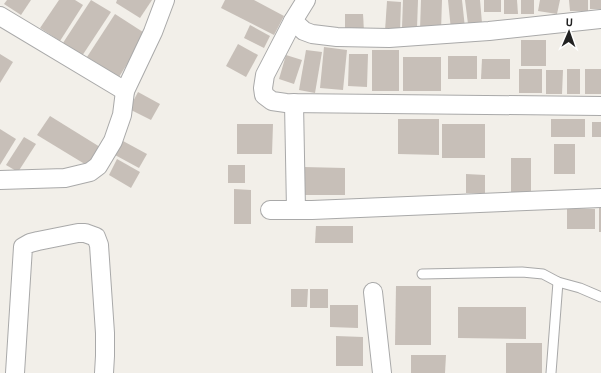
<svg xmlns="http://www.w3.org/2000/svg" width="601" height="373" viewBox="0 0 601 373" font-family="'PT Sans',sans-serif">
<rect width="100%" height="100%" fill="#f2efe9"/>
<!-- building -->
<g fill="#c7bfb8">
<path d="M7 0H31L21 15 4 4Z"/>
<path d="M59 0H75L83 5 60 41 40 28Z"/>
<path d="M91 0 111 12 80 59 61 46Z"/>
<path d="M117 0H152L140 18 116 3Z"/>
<path d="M225 0H254L284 16 274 35 221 8Z"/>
<path d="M403 0H418L417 28H402Z"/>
<path d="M421 0H442L441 31 420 30Z"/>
<path d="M448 0H462L465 28 451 30Z"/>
<path d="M465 0H480L482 23 468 24Z"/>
<rect x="484" y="0" width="17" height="12"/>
<path d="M504 0H517L518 14H504Z"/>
<rect x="521" y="0" width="13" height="14"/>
<path d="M540 0H560L557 14 538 11Z"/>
<path d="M569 0H588V11H570Z"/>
<rect x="590" y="0" width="11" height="9"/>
<path d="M387 1 401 2 400 32 385 31Z"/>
<path d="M115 14 146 34 119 77 87 57Z"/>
<path d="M345 14H363L364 31H345Z"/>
<path d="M250 25 270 36 264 48 244 38Z"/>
<rect x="521" y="40" width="25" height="26"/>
<path d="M238 44 258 55 246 77 226 66Z"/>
<path d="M324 47 347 50 343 90 320 88Z"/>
<path d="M306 50 322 52 315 93 299 90Z"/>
<rect x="372" y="50" width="27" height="41"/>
<path d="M0 54 13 62 0 83Z"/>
<path d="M349 54H368L367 87 348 86Z"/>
<path d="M286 55 302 60 294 84 279 79Z"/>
<rect x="448" y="56" width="29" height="23"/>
<rect x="403" y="57" width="38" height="34"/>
<path d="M482 59H510V79H481Z"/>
<rect x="519" y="69" width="23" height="24"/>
<rect x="567" y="69" width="13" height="25"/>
<rect x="585" y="69" width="16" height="25"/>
<path d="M546 70H563L562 94H546Z"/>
<path d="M138 92 160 104 151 120 129 109Z"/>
<path d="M50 116 100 147 88 166 37 135Z"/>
<path d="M398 119H439V155L398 154Z"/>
<rect x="551" y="119" width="34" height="18"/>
<rect x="592" y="122" width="9" height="15"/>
<path d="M237 124H273L272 154H237Z"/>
<rect x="442" y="124" width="43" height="34"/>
<path d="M0 129 16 139 0 165Z"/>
<path d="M24 137 36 144 18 172 6 165Z"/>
<path d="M123 141 147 154 139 168 115 155Z"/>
<rect x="554" y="144" width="21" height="30"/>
<rect x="511" y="158" width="20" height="38"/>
<path d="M117 159 140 172 131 188 109 175Z"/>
<rect x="228" y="165" width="17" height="18"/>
<path d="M303 167 345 168V195H303Z"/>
<path d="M466 174 485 175V193H466Z"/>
<path d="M234 189 251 190V224H234Z"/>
<path d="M567 208 595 209V229H567Z"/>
<rect x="599" y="208" width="2" height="24"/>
<path d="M316 226H353V243H315Z"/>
<path d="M396 286H431V345H395Z"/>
<path d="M291 289H308L307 307H291Z"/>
<rect x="310" y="289" width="18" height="19"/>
<path d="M330 305H358V328L330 327Z"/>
<path d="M458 307H526V339L458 338Z"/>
<path d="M336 336 363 337V366H336Z"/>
<rect x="506" y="343" width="36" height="30"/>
<path d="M411 355H446L445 373H411Z"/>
</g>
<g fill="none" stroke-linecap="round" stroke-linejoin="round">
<defs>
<g id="lane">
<path d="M422 274 522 272 543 274 558 282 580 288 601 297"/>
<path d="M551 373 558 282"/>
</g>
<g id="street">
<path d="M306 0 293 21 265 75 263 88 264 95 272 101 286 103 601 106"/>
<path d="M0 16 125 91"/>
<path d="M293 21 304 31 312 34 337 37 389 38 489 31 601 19"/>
<path d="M294 103 296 210"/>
<path d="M0 180 65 178 90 172 98 166 113 141 122 115 125 91 153 32 165 0"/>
<path d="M270 210H312L601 198"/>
<path d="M373 292 382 373"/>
<path d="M15 373 23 247 30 243 38 241 78 233H85L96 237 99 245 105 333V356L104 373"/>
</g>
</defs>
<!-- lane casing -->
<use href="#lane" stroke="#a9a9a9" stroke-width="11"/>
<!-- street casing -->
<use href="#street" stroke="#a9a9a9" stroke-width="20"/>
<!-- lane -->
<use href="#lane" stroke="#fff" stroke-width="9"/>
<!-- street -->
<use href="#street" stroke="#fff" stroke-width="18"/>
</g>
<!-- north arrow -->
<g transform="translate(569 32) rotate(2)" stroke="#ffffff" stroke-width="3" paint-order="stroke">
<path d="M0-3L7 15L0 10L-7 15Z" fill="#222222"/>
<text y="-6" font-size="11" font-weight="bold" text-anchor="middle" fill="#222222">U</text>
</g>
</svg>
